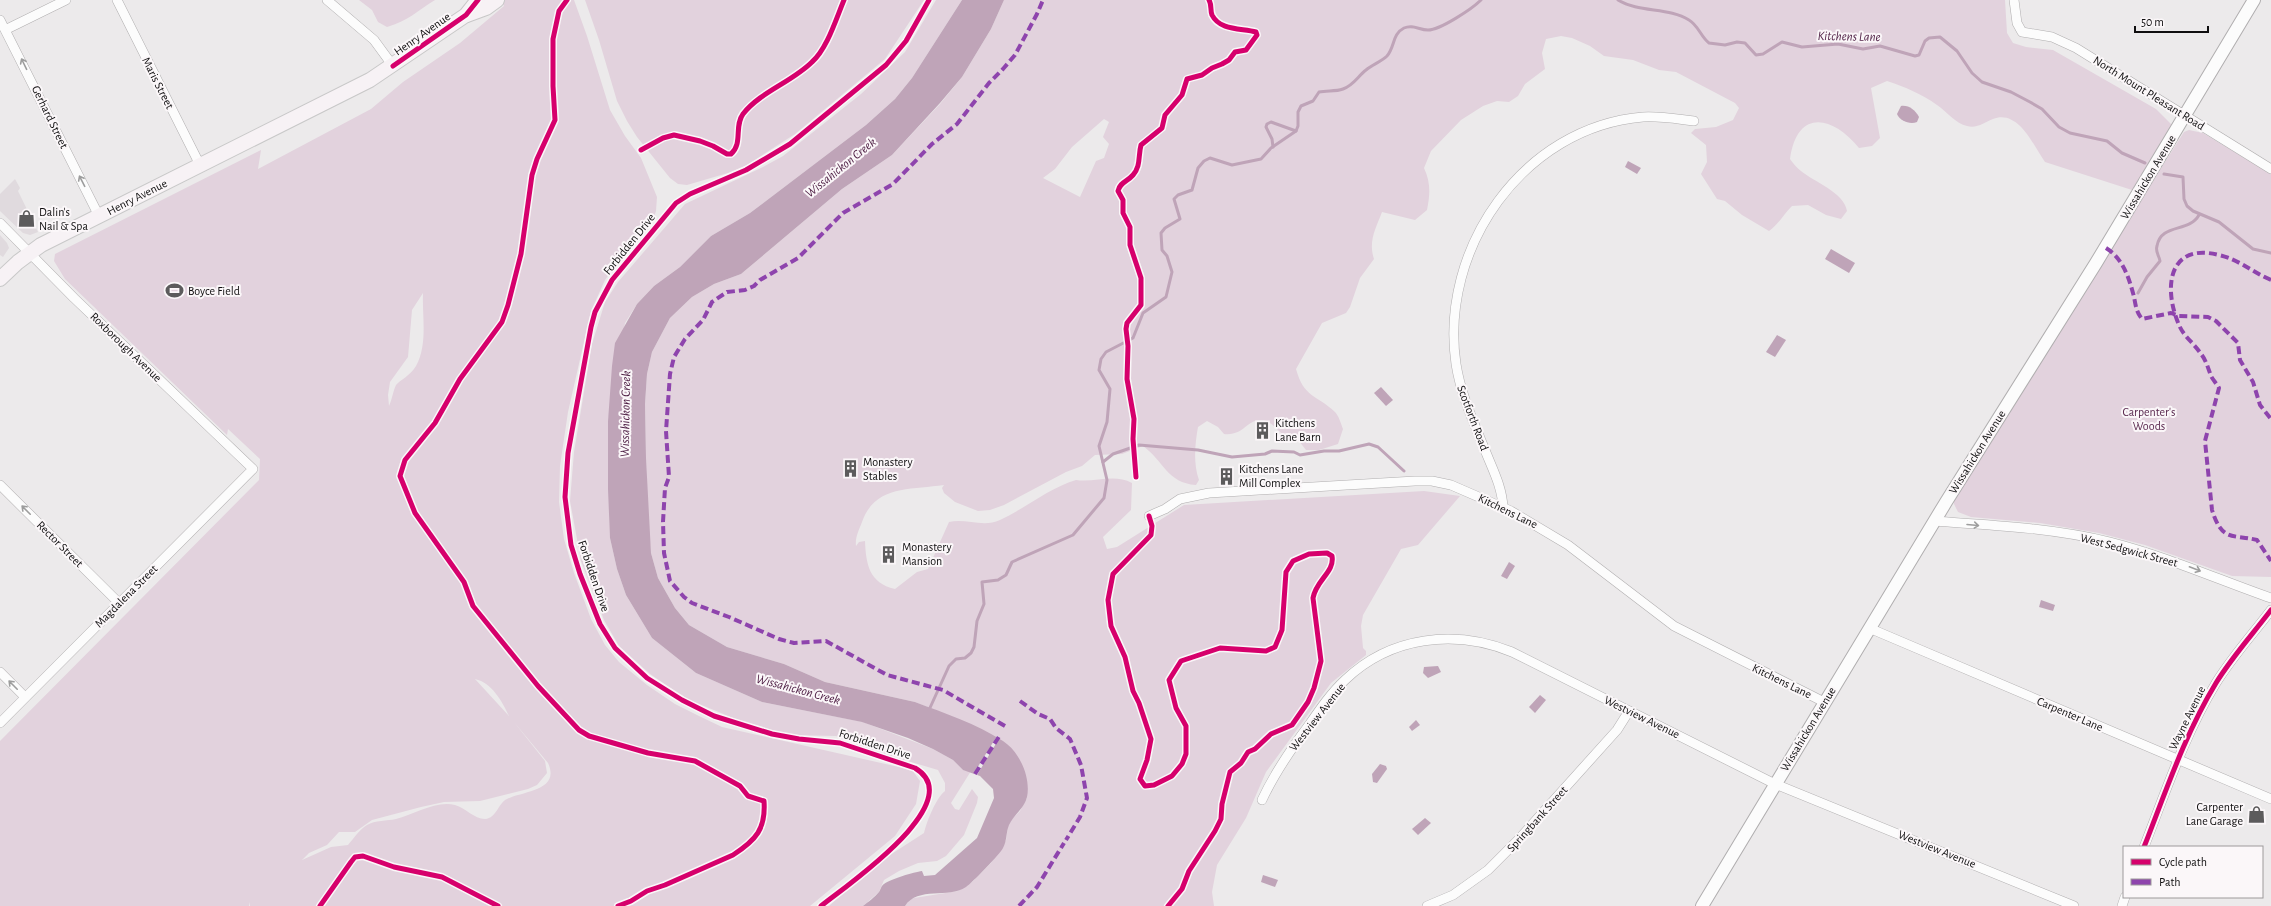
<svg xmlns="http://www.w3.org/2000/svg" width="2271" height="906" viewBox="0 0 2271 906" font-family="'Alegreya Sans',sans-serif">
<rect width="100%" height="100%" fill="#eceaeb"/>
<!-- built -->
<g fill="#e0dade">
<path d="M15 179 20 188 18 191 38 232 30 235 23 233 0 211V194Z"/>
<path d="M0 235 7 243 9 248 3 257 0 255Z"/>
</g>
<!-- green -->
<g fill="#e2d2dd" fill-rule="evenodd">
<path d="M359 0H435C417 11 408 21 387 27L378 22 372 10Z"/>
<path d="M501 0H574L587 36 610 110 625 136 641 158 657 197 656 211 652 223 627 249 605 280 591 311 568 412 560 466 559 502 564 539 574 573 591 619 605 645 619 662 647 685 675 704 699 716 722 727 912 770 920 781 916 804 895 836 810 906H250V902L249 906H0V741L259 480 260 459 228 429 227 435 65 279 54 261 55 254 261 150 258 169 371 109 403 82 460 43 504 6ZM423 293C422 317 428 344 416 366 410 376 400 380 396 385 393 391 392 400 389 406L388 395 390 382 408 357 412 310ZM475 679C492 683 502 701 509 716ZM514 722 548 763C561 791 522 791 507 799 498 803 497 818 485 819 474 819 466 808 455 805 437 800 414 814 396 819 387 821 375 820 367 825 359 830 354 838 348 845L331 847 302 860 309 853 327 845 339 832H355L372 820 421 807 444 802 480 801 528 789 537 785 547 773 545 761Z"/>
<path d="M585 0H924L885 59 795 134 747 165 728 173 687 185 678 184 670 178 637 137 627 121 617 101 599 40Z"/>
<path d="M936 0H962L912 78 895 99 866 125 750 213 711 236 680 267 654 286 637 304 625 323 608 421 610 538 617 569 626 595 652 638 696 673 762 702 863 722 933 749 953 760 963 770 971 771 951 803 955 809 959 810 972 789 978 797 977 803 964 835 946 856 937 861 918 863 899 871 884 880 879 892 863 906H829L876 864 924 833C927 821 936 798 945 791V783L938 770 864 748 836 736 790 735 738 720 687 699 650 674 619 646 604 620 581 561 570 501 574 452 592 344 605 302 618 282 685 204 763 167 783 156 861 94 905 52Z"/>
<path d="M1004 0H2005L2007 33 2013 43 2026 47 2053 50 2156 109 2172 125 2132 190 2045 162C2034 147 2019 109 1993 119 1985 122 1977 129 1967 126 1956 124 1946 111 1937 105 1922 94 1905 87 1887 81L1871 88 1880 138 1872 146 1859 148C1832 115 1797 109 1790 159 1793 163 1797 168 1801 171 1814 182 1844 192 1847 211L1841 219 1826 215 1808 205 1792 206C1783 215 1779 224 1769 231L1742 215 1725 201 1717 199 1701 174 1707 162 1706 145 1691 133 1695 129 1716 127 1733 120 1739 108 1735 103 1676 72 1659 70 1633 60 1604 56 1590 46 1572 38 1561 36 1546 39 1542 53 1545 69 1525 84 1518 96 1509 102 1497 101 1483 106 1461 120 1431 151 1424 168C1431 183 1430 195 1427 210L1415 220 1382 212C1376 228 1368 241 1374 259L1360 278 1350 307 1346 313 1322 323 1296 369C1304 398 1316 394 1335 412 1339 416 1341 424 1343 429L1338 444 1319 450H1306L1299 441C1295 441 1290 441 1287 438 1279 433 1272 420 1261 420 1246 420 1244 436 1224 434L1218 427 1207 421 1198 427C1195 444 1193 463 1199 480L1196 485C1167 483 1164 461 1143 446L1122 454 1095 455 1082 466 1066 472 1004 505 990 510 978 511 955 502 944 493 942 488 944 485C910 490 875 485 862 522 859 530 855 537 856 546L859 542 865 541C866 564 869 583 895 589L917 572 928 569 949 522C966 518 983 528 1000 520 1026 508 1049 488 1076 480 1095 483 1114 473 1132 483L1131 510 1103 537 1107 549 1117 547 1184 505 1424 491 1460 496 1418 545 1401 549 1363 615 1361 626 1363 648 1366 651V655L1331 683 1266 772 1246 818 1217 865 1212 892 1214 906H905L909 900 914 898 958 891 972 882 991 863 1006 840 1008 826 1011 820 1020 811 1027 798 964 722 915 702 825 682 784 664 727 647 689 625 675 608 658 578 651 553 647 511 645 404 647 374 652 352 670 318 692 297 714 284 741 274 842 189 892 155 940 104 962 77 991 29ZM1104 119 1109 122 1103 137 1109 144 1104 158 1096 161 1080 197 1043 178 1055 169 1072 147Z"/>
<path d="M2189 130 2203 133 2271 174V577L2232 576 2145 545 2099 533 2040 523 1971 517 1958 512 1954 504V500L2165 162 2184 132Z"/>
</g>
<!-- water -->
<g fill="#bfa4b8">
<path d="M962 0H1004L991 29 962 77 940 103 892 155 842 189 741 274 714 284 692 297 670 318 652 352 647 374 645 404 646 458 651 553 658 578 675 608 689 625 727 647 784 664 825 682 915 702C944 713 977 724 1003 741 1020 752 1031 778 1027 797 1024 809 1014 814 1009 825 1006 832 1007 841 1003 848 1001 853 971 884 966 887 948 899 918 886 905 906H863C868 902 875 897 879 892 881 889 881 886 884 884 891 879 914 872 922 871L924 876 935 875 977 838 994 798 993 789 980 776 963 770 953 760 933 749 908 738 862 722 762 702 696 673 652 638 626 595 617 569 610 538 608 489V421L612 366 615 343 637 304 654 286 680 267 711 236 750 213 866 125 895 99 912 78Z"/>
<path d="M1901 106C1909 105 1915 110 1919 117L1917 122C1910 125 1900 121 1897 114Z"/>
<path d="M1628 161 1641 168 1637 174 1625 167Z"/>
<path d="M1831 249 1855 263 1849 273 1825 259Z"/>
<path d="M1777 335 1786 340 1775 357 1766 352Z"/>
<path d="M1381 387 1393 400 1386 406 1374 393Z"/>
<path d="M1509 562 1515 566 1507 579 1501 576Z"/>
<path d="M2041 600 2055 605 2053 611 2039 607Z"/>
<path d="M1438 666 1441 672 1428 678 1423 673 1424 667Z"/>
<path d="M1540 695 1546 700 1535 713 1529 707Z"/>
<path d="M1416 720 1420 725 1412 731 1409 727Z"/>
<path d="M1380 764 1386 766 1387 769 1377 783 1373 782 1372 774Z"/>
<path d="M1425 818 1431 823 1418 835 1412 829Z"/>
<path d="M1263 875 1278 880 1275 887 1261 882Z"/>
</g>
<!-- pier -->
<path fill="#eceaeb" d="M997 736 1000 737 977 775 974 773Z"/>
<g fill="none" stroke-linecap="round" stroke-linejoin="round">
<!-- stream -->
<g stroke="#bfa4b8" stroke-width="3">
<path d="M1618 0C1639 13 1669 7 1689 20 1698 25 1701 37 1709 43L1725 45 1737 42 1745 43 1756 55 1763 54 1782 42 1802 47 1838 44 1863 49 1880 46 1915 56 1919 55 1925 41 1929 38 1940 37 1957 51 1972 73 1982 82 2011 92 2030 102 2042 109 2059 127 2070 133 2107 141 2122 153 2145 163"/>
<path d="M1273 147 1272 139 1266 127 1267 124 1271 122 1296 131"/>
<path d="M2164 174 2183 177 2184 199 2187 206 2193 211 2219 222 2253 249 2271 253"/>
<path d="M2138 293 2147 277 2160 261C2159 255 2155 252 2157 246 2161 223 2189 233 2199 215"/>
<path d="M1103 462 1113 454 1139 445 1198 450 1232 457 1265 454 1272 451 1294 452 1300 455 1324 451H1339L1369 444 1378 447 1404 471"/>
<path d="M929 710 949 666 956 659 965 658 971 653 974 647 977 621 984 604 982 582 998 580 1006 575 1012 562 1073 535 1104 498 1107 480 1099 446 1107 422 1110 389 1099 370 1101 359 1106 352 1133 338 1143 313 1166 297 1172 272 1167 256 1162 250 1161 233 1165 228 1180 219 1174 199 1178 195 1192 190 1198 168 1204 161 1210 158 1232 165 1261 159 1271 148 1296 131 1298 126V112L1301 106 1313 101 1319 92C1327 90 1335 92 1343 89 1354 85 1358 76 1366 70 1373 64 1381 62 1387 56 1395 47 1392 34 1404 28 1413 24 1419 30 1428 30 1440 30 1472 9 1481 0"/>
</g>
<defs>
<g id="street">
<path d="M117 0 200 165"/>
<path d="M327 0 374 40 393 66"/>
<path d="M2014 0 2017 23 2022 32 2052 37 2076 48 2271 169"/>
<path d="M0 20 99 216"/>
<path d="M7 29 66 0"/>
<path d="M0 223 74 298 253 469 0 723"/>
<path d="M0 485 119 603"/>
<path d="M1503 507C1502 488 1494 472 1487 455 1475 425 1461 396 1456 364 1439 249 1523 127 1643 117 1660 116 1677 119 1694 121"/>
<path d="M1149 516 1165 509 1180 499 1209 493 1415 481H1432L1451 485 1511 511 1568 545 1674 626 1824 702"/>
<path d="M1934 521C1992 525 2053 528 2110 542 2165 556 2217 579 2271 598"/>
<path d="M1869 628 2271 799"/>
<path d="M0 672 25 697"/>
<path d="M1262 800C1275 772 1291 749 1309 725 1320 709 1331 693 1345 680 1391 636 1455 629 1512 652L1775 784 2074 906"/>
<path d="M2144 847C2166 791 2185 734 2216 683 2232 657 2252 635 2271 610"/>
<path d="M1427 906 1453 895 1488 870 1519 839 1617 730 1629 711"/>
<path d="M2122 906 2125 897"/>
</g>
<path id="secondary" d="M1702 906 1946 502 2096 263 2254 0"/>
<g id="primary">
<path d="M467 15 486 8 497 0"/>
<path d="M0 279 18 262 41 245 370 80 466 15 478 0"/>
</g>
</defs>
<!-- street casing -->
<use href="#street" stroke="#b0aeaf" stroke-width="10"/>
<!-- secondary casing -->
<use href="#secondary" stroke="#b0aeaf" stroke-width="14"/>
<!-- primary casing -->
<use href="#primary" stroke="#c8c8c8" stroke-width="16"/>
<!-- street -->
<use href="#street" stroke="#fcfcfc" stroke-width="9"/>
<!-- secondary -->
<use href="#secondary" stroke="#fcfcfc" stroke-width="12"/>
<!-- primary -->
<use href="#primary" stroke="#f7f2f5" stroke-width="14"/>
<!-- quiet -->
<g stroke="#8e44ad" stroke-width="4" stroke-dasharray="8 4" stroke-linecap="butt">
<path d="M2106 248C2122 258 2128 275 2133 293 2136 304 2135 310 2142 319L2171 313 2179 316 2208 317 2216 321 2238 343 2240 360 2253 382 2260 405 2271 419"/>
<path d="M2271 280C2252 272 2240 260 2219 255 2168 242 2163 288 2179 325 2184 337 2194 343 2201 354 2206 360 2208 368 2211 376 2213 380 2217 384 2219 388L2205 441 2212 510C2222 542 2232 534 2257 540L2271 561"/>
<path d="M1020 701 1038 714 1050 719 1056 728 1070 739 1081 765 1087 798 1080 817 1066 840"/>
<path d="M1005 726 943 690 887 675 826 641 794 643 779 639 729 617 692 603 684 597 670 581 664 553 663 522 665 488 669 477 666 431 670 374 674 357 685 339 703 320 712 302 727 292 745 290 754 286 760 280 798 258 843 213 893 184 932 144 957 124 989 83 1003 69 1015 55 1037 14 1043 0"/>
<path d="M975 774 1000 735"/>
<path d="M1019 906 1037 887 1064 843"/>
</g>
<defs>
<g id="cycleway">
<path d="M567 0 559 11 553 39V86L555 120 537 159 532 175 521 254 508 305 502 322 460 379 435 423 405 460 400 476 415 513 464 582 473 606 538 686 579 730 589 736 648 753 695 761 740 786 748 796 764 801C766 829 756 840 733 855L665 885 647 891 631 901 618 906"/>
<path d="M393 66 466 15 478 0"/>
<path d="M641 150 663 138 674 135 700 141 713 146 727 154H731C743 144 734 126 743 114 760 92 792 82 812 62 827 49 836 19 844 0"/>
<path d="M1136 477 1133 439 1134 419 1127 379 1128 346 1126 329 1127 323 1141 305V278L1130 245V227L1123 213V200L1118 191C1120 182 1127 182 1133 175 1141 166 1138 156 1141 145L1162 128 1165 115 1182 95 1187 79 1202 75 1212 68 1222 64 1229 60 1235 52 1246 50 1257 35 1256 32C1242 28 1220 31 1212 15 1210 10 1212 5 1209 0"/>
<path d="M1149 516 1152 526 1151 535 1113 574 1108 600 1111 626 1125 657 1133 691 1139 703 1151 739 1147 760 1140 779 1145 786 1154 785 1172 776 1182 764 1186 754V726L1176 708 1169 680 1181 661 1220 648 1266 651 1275 647 1282 630 1286 572 1293 561 1309 554 1327 553 1332 556C1335 572 1316 580 1313 598L1321 661 1314 688 1308 702 1292 725 1271 734 1255 749 1248 752 1241 763 1230 772 1222 804 1221 819 1215 831 1189 871 1182 889 1168 906"/>
<path d="M2144 847C2166 791 2185 734 2216 683 2232 657 2252 635 2271 610"/>
<path d="M320 906 351 862 355 857 363 856 394 867 442 877 498 906"/>
<path d="M821 906C847 885 971 801 915 768L840 743 799 739 772 734 714 716 682 700 647 678 615 648 600 624 580 574 571 545 565 497 568 453 591 327 595 312 612 280 676 203 690 194 746 170 790 144 886 65 906 41 929 0"/>
</g>
</defs>
<!-- cycleway casing -->
<use href="#cycleway" stroke="#fbf7f9" stroke-width="8"/>
<!-- cycleway -->
<use href="#cycleway" stroke="#d6006c" stroke-width="5"/>
</g>
<!-- one-way arrows -->
<defs><path id="oneway-shaft" d="M-6 0H5M1.5-3L5.5 0L1.5 3" fill="none" stroke-width="1.6" stroke-linecap="round" stroke-linejoin="round"/></defs>
<g stroke="#9d9d9d">
<use href="#oneway-shaft" transform="translate(24 64) rotate(-116)"/>
<use href="#oneway-shaft" transform="translate(82 181) rotate(-117)"/>
<use href="#oneway-shaft" transform="translate(26 510) rotate(-135)"/>
<use href="#oneway-shaft" transform="translate(1973 525) rotate(5)"/>
<use href="#oneway-shaft" transform="translate(2195 569) rotate(21)"/>
<use href="#oneway-shaft" transform="translate(13 685) rotate(-135)"/>
</g>
<!-- icons -->
<defs>
<symbol id="shop-bare" viewBox="-9 -9 18 18"><path d="M-5-2.5h2.3a2.7 3.5 0 0 1 5.4 0H5L5.5 6h-11ZM-1.5-2.5h3a1.5 2.3 0 0 0-3 0Z" fill="#5c5b5c" stroke="#fbf7f9" stroke-width="2.5" paint-order="stroke"/></symbol>
<symbol id="stadium-bare" viewBox="-9 -9 18 18"><path d="M0-5a6.5 5 0 1 0 0 10a6.5 5 0 1 0 0-10ZM-3.5-1.8h7v3.6h-7Z" fill="#5c5b5c" stroke="#fbf7f9" stroke-width="2.5" paint-order="stroke"/></symbol>
<symbol id="building-bare" viewBox="-9 -9 18 18"><path d="M-4-6H4V6H1V3H-1V6H-4ZM-2.5-4.3h1.7v1.8h-1.7ZM.8-4.3h1.7v1.8H.8ZM-2.5-1h1.7V.8h-1.7ZM.8-1h1.7V.8H.8Z" fill="#5c5b5c" stroke="#fbf7f9" stroke-width="2.5" paint-order="stroke"/></symbol>
</defs>
<g fill-rule="evenodd">
<use href="#shop-bare" x="14" y="206" width="25" height="25"/>
<use href="#stadium-bare" x="162" y="278" width="25" height="25"/>
<use href="#building-bare" x="1250" y="418" width="25" height="25"/>
<use href="#building-bare" x="838" y="456" width="25" height="25"/>
<use href="#building-bare" x="1214" y="464" width="25" height="25"/>
<use href="#building-bare" x="876" y="542" width="25" height="25"/>
<use href="#shop-bare" x="2244" y="802" width="25" height="25"/>
</g>
<g text-anchor="middle" dominant-baseline="central" stroke-width="4" stroke-linejoin="round" paint-order="stroke">
<!-- street labels -->
<g font-size="12" fill="#0f0e0f" stroke="#fbf7f9">
<text transform="translate(422 34) rotate(-35)">Henry Avenue</text>
<text transform="translate(158 83) rotate(63)">Maris Street</text>
<text transform="translate(2149 93) rotate(32)">North Mount Pleasant Road</text>
<text transform="translate(50 117) rotate(64)">Gerhard Street</text>
<text transform="translate(2148 177) rotate(-59)">Wissahickon Avenue</text>
<text transform="translate(137 197) rotate(-27)">Henry Avenue</text>
<text transform="translate(629 244) rotate(-51)">Forbidden Drive</text>
<text transform="translate(126 347) rotate(44)">Roxborough Avenue</text>
<text transform="translate(1473 418) rotate(69)">Scotforth Road</text>
<text transform="translate(1977 452) rotate(-58)">Wissahickon Avenue</text>
<text transform="translate(1508 511) rotate(26)">Kitchens Lane</text>
<text transform="translate(60 544) rotate(45)">Rector Street</text>
<text transform="translate(2129 550) rotate(15)">West Sedgwick Street</text>
<text transform="translate(594 576) rotate(71)">Forbidden Drive</text>
<text transform="translate(126 596) rotate(-45)">Magdalena Street</text>
<text transform="translate(1782 681) rotate(26)">Kitchens Lane</text>
<text transform="translate(2070 714) rotate(23)">Carpenter Lane</text>
<text transform="translate(1317 717) rotate(-52)">Westview Avenue</text>
<text transform="translate(1642 717) rotate(26)">Westview Avenue</text>
<text transform="translate(2187 718) rotate(-64)">Wayne Avenue</text>
<text transform="translate(1808 729) rotate(-59)">Wissahickon Avenue</text>
<text transform="translate(875 744) rotate(18)">Forbidden Drive</text>
<text transform="translate(1537 819) rotate(-48)">Springbank Street</text>
<text transform="translate(1937 849) rotate(22)">Westview Avenue</text>
</g>
<!-- poi labels -->
<g font-size="12" fill="#0f0e0f" stroke="#fbf7f9" text-anchor="start">
<text x="39" y="212">Dalin's<tspan x="39" dy="14">Nail &amp; Spa</tspan></text>
<text x="188" y="291">Boyce Field</text>
<text x="1275" y="423">Kitchens<tspan x="1275" dy="14">Lane Barn</tspan></text>
<text x="863" y="462">Monastery<tspan x="863" dy="14">Stables</tspan></text>
<text x="1239" y="469">Kitchens Lane<tspan x="1239" dy="14">Mill Complex</tspan></text>
<text x="902" y="547">Monastery<tspan x="902" dy="14">Mansion</tspan></text>
<text x="2243" y="807" text-anchor="end">Carpenter<tspan x="2243" dy="14">Lane Garage</tspan></text>
</g>
<!-- park labels -->
<g font-size="12" fill="#59284e" stroke="#fbf7f9">
<text x="2149" y="412">Carpenter's<tspan x="2149" dy="14">Woods</tspan></text>
</g>
<!-- water labels -->
<g font-size="13" font-style="italic" fill="#4c1c42" stroke="#fbf7f9">
<text transform="translate(1849 37) rotate(1)">Kitchens Lane</text>
<text transform="translate(841 168) rotate(-39)">Wissahickon Creek</text>
<text transform="translate(626 414) rotate(-89)">Wissahickon Creek</text>
<text transform="translate(798 690) rotate(15)">Wissahickon Creek</text>
</g>
</g>
<!-- legend -->
<rect x="2123" y="846" width="140" height="52" fill="#fbf7f9" stroke="#9d9a9b"/>
<rect x="2131" y="859" width="20" height="6" fill="#d6006c" stroke="#9d9a9b"/>
<text x="2159" y="866" font-size="12" fill="#0f0e0f">Cycle path</text>
<rect x="2131" y="879" width="20" height="6" fill="#8e44ad" stroke="#9d9a9b"/>
<text x="2159" y="886" font-size="12" fill="#0f0e0f">Path</text>
<!-- scale -->
<path d="M2135 26v6h73v-6" fill="none" stroke="#0f0e0f" stroke-width="2"/>
<text x="2141" y="26" font-size="12" fill="#0f0e0f" stroke="#fbf7f9" stroke-width="3" paint-order="stroke">50 m</text>
</svg>
